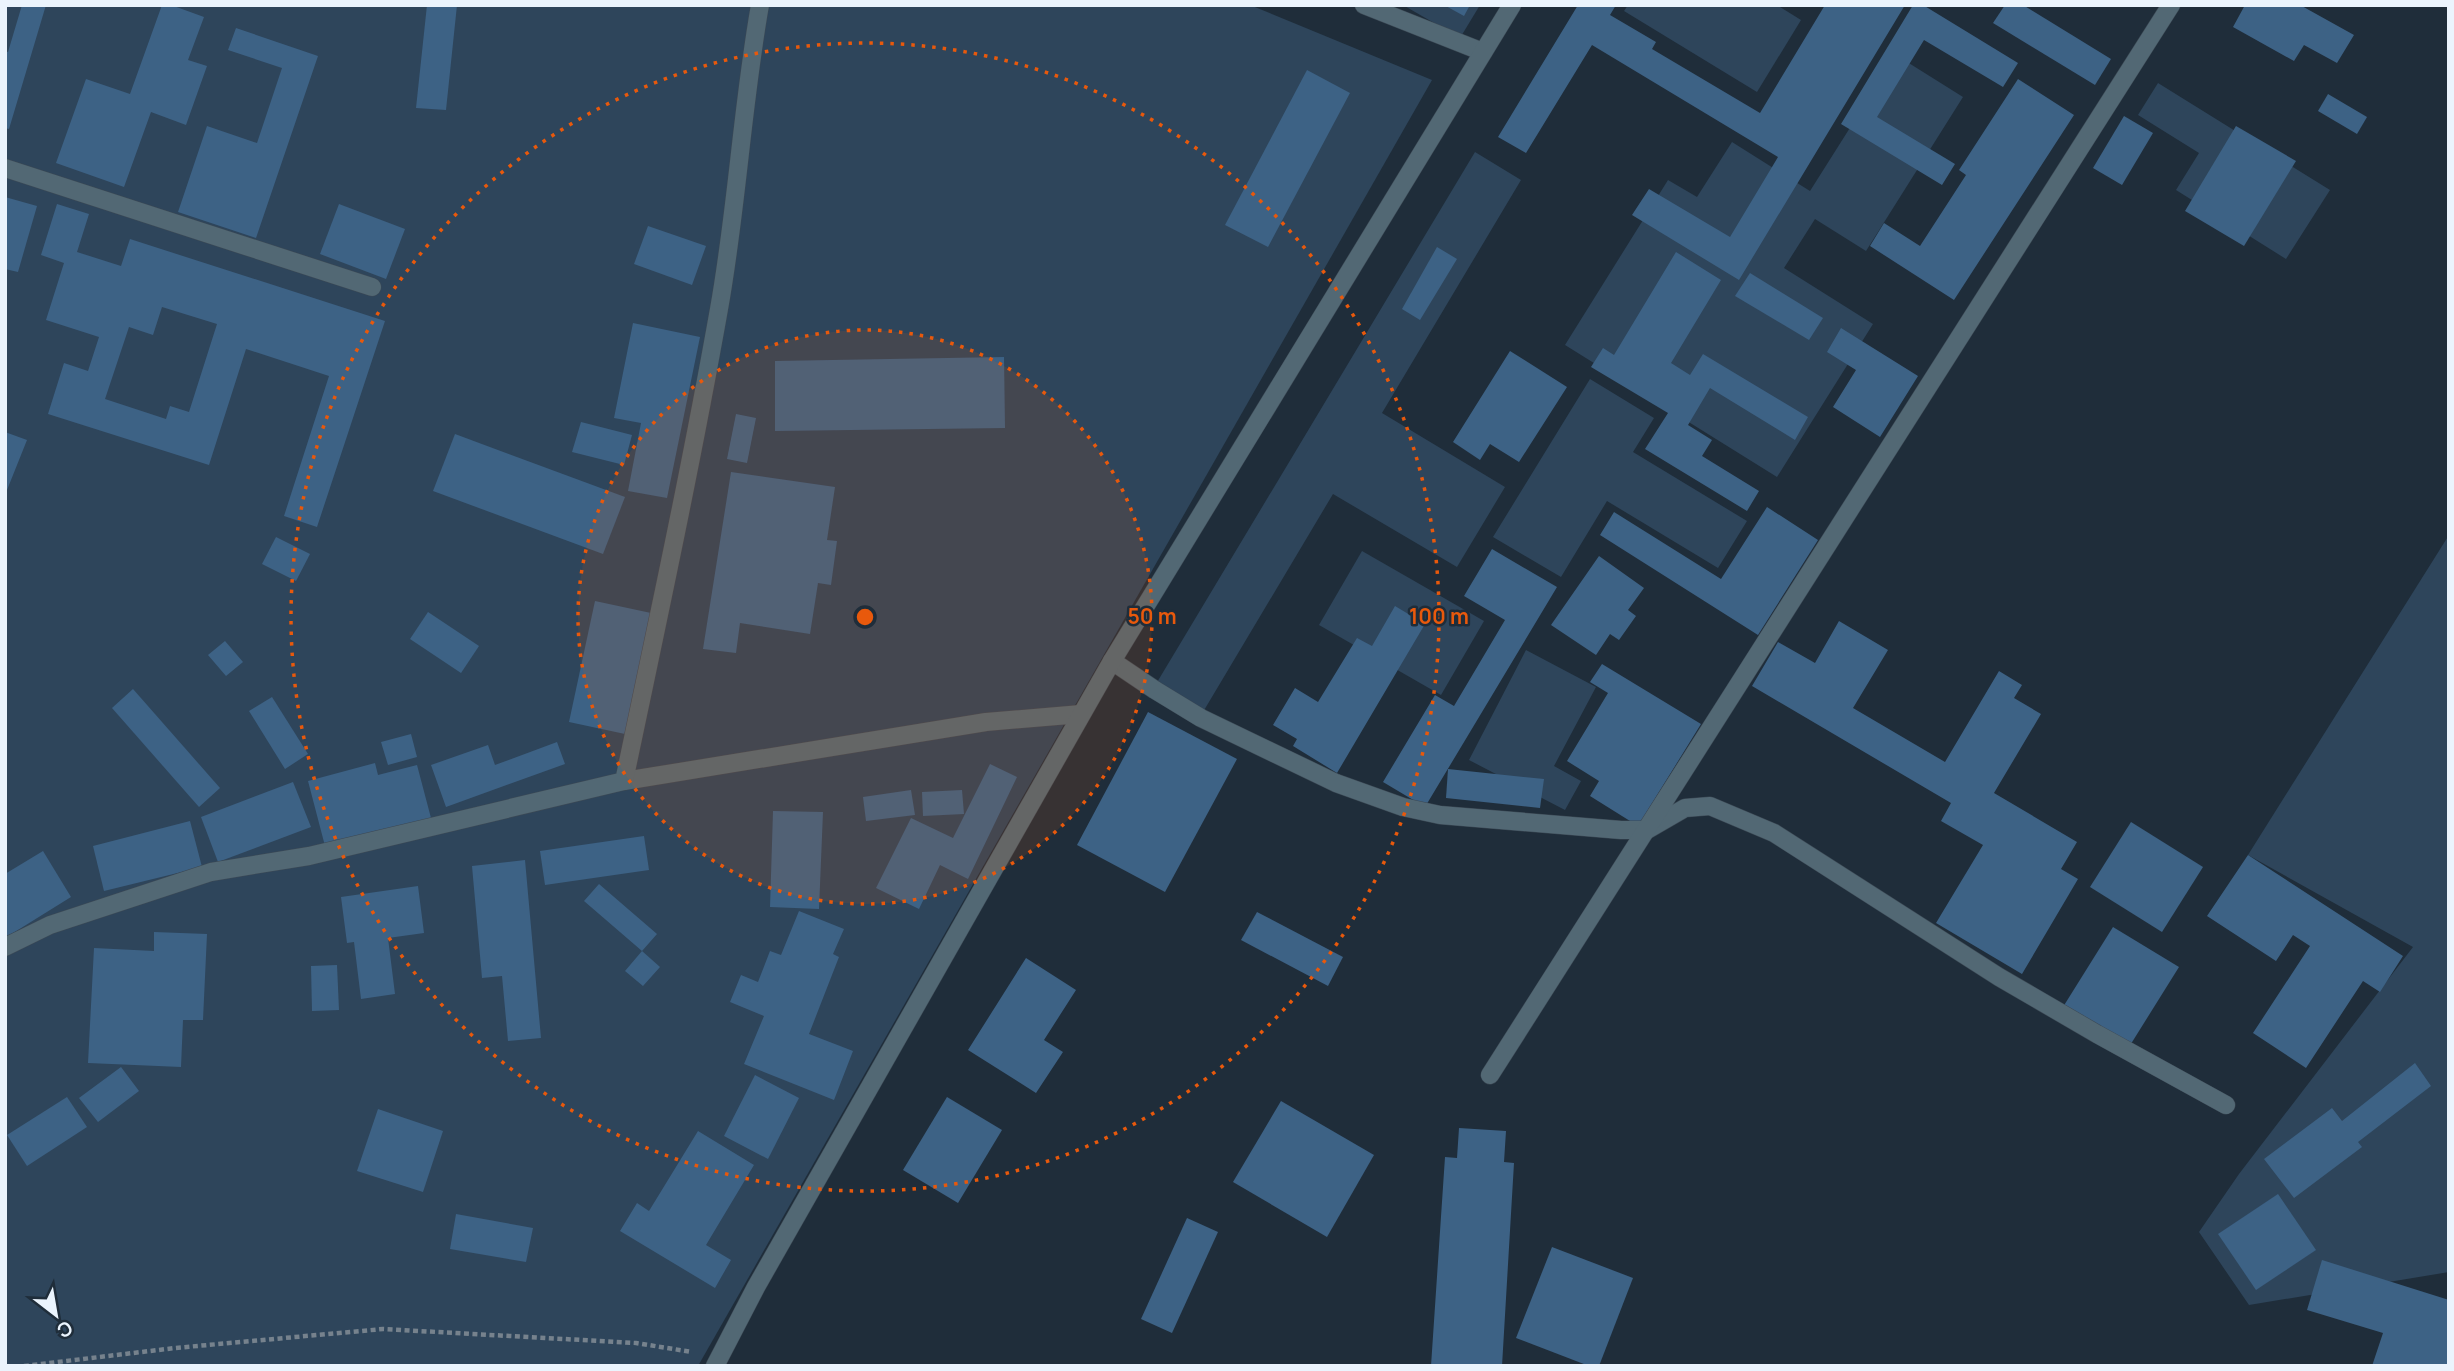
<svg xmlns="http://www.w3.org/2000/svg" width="2454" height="1371" viewBox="0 0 2454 1371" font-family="Manrope,sans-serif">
<rect width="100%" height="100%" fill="#1f2d3a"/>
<!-- green -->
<g fill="#2e455b">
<path d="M5 5H1250L1432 80 698 1366H5Z"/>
<path d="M1403 5H1480L1460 38Z"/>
<path d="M1628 5H1777L1801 20 1757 92 1624 11Z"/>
<path d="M1896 55 1963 97 1866 251 1815 219 1784 268 1873 324 1777 477 1565 345 1668 180 1697 197 1732 142 1810 191Z"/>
<path d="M2158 83 2330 190 2286 259 2176 190 2199 153 2138 115Z"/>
<path d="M1475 152 1521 180 1382 413 1505 487 1457 567 1333 494 1203 712 1156 684Z"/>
<path d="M1590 379 1654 418 1633 452 1747 521 1718 568 1607 501 1561 577 1493 537Z"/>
<path d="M2449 535V1272L2249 1305 2199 1232 2239 1174 2413 947 2248 855Z"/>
<path d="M1362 551 1484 621 1441 695 1319 625Z"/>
<path d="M1526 650 1596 687 1554 766 1581 781 1565 810 1469 760Z"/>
</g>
<!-- building -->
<g fill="#3d6285" fill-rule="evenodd">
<path d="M22 5H46L9 129 5 128V51L8 52Z"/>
<path d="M162 5H171L204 17 188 60 207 66 186 125 151 112 124 187 56 163 86 79 130 94Z"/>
<path d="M427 5H457L446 110 416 108Z"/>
<path d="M1444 5H1470L1464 16Z"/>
<path d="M1578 5H1616L1610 15 1656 42 1652 49 1760 113 1825 5H1905L1739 280 1632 215 1649 189 1730 237 1778 157 1592 45 1526 153 1498 137Z"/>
<path d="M1913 5H1923L2018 63 2003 87 1924 40 1877 117 1955 164 1942 185 1841 124Z"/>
<path d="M2005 5H2023L2111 59 2095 85 1993 23Z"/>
<path d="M2245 5H2300L2354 35 2337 63 2304 45 2294 61 2233 27Z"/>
<path d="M236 28 318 56 256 238 178 212 207 126 257 143 282 68 228 50Z"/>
<path d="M1307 70 1350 93 1268 247 1225 225Z"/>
<path d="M2018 79 2074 115 1954 300 1870 246 1884 223 1920 246 1966 175 1959 170Z"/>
<path d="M2328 94 2367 117 2357 134 2318 111Z"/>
<path d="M2124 116 2153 133 2122 185 2093 168Z"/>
<path d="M2236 126 2296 161 2244 246 2185 211Z"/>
<path d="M5 197 37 206 18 272 5 269Z"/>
<path d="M57 204 89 214 77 252 121 266 130 239 385 321 317 527 284 516 329 376 246 349 209 465 48 414 64 363 88 371 99 337 46 320 64 263 41 255ZM162 307 217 324 189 412 170 406 166 419 105 399 129 327 153 335Z"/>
<path d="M339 204 405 229 386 279 320 254Z"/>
<path d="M648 226 706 246 692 285 634 264Z"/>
<path d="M1437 247 1457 259 1420 320 1402 309Z"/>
<path d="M1676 252 1721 280 1671 363 1690 375 1703 354 1808 417 1795 440 1710 388 1688 425 1712 440 1702 456 1759 491 1747 511 1645 449 1668 413 1591 367 1603 348 1614 355Z"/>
<path d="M1750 273 1823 318 1809 340 1735 296Z"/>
<path d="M633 323 700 337 667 498 628 491 641 423 614 418Z"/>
<path d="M1841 328 1918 376 1880 437 1833 407 1856 370 1827 352Z"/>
<path d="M1510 351 1567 387 1519 462 1490 444 1480 460 1453 442Z"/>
<path d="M1004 357 1005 428 775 431V361Z"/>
<path d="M736 414 756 418 747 463 727 459Z"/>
<path d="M581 422 632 435 624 465 572 452Z"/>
<path d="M5 432 27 440 5 495Z"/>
<path d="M455 434 625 497 603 554 433 491Z"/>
<path d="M731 472 835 487 827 540 837 541 831 585 818 583 810 634 740 623 736 653 703 649Z"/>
<path d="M1767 507 1818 540 1758 635 1600 535 1614 512 1721 579Z"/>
<path d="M276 537 310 554 296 581 262 564Z"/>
<path d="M1492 549 1557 587 1425 807 1383 782 1435 695 1454 706 1505 620 1464 596Z"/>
<path d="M1599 556 1644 588 1628 610 1636 616 1619 640 1610 634 1596 655 1551 625Z"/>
<path d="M595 601 651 613 625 734 569 722Z"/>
<path d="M1395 606 1425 624 1337 773 1293 746 1297 739 1273 725 1295 688 1318 702 1357 638 1372 646Z"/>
<path d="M428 612 479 646 461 673 410 639Z"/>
<path d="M1839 621 1888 650 1853 708 1945 762 1999 671 2022 685 2014 698 2041 714 1994 793 2077 842 2061 869 2078 879 2022 974 1936 923 1983 845 1941 821 1951 803 1752 686 1778 642 1815 663Z"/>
<path d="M225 641 243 662 226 676 208 655Z"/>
<path d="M1602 664 1701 724 1638 826 1590 796 1599 781 1567 761 1608 693 1590 682Z"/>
<path d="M133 689 220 788 199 807 112 708Z"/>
<path d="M272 697 308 754 285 769 249 711Z"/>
<path d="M1148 712 1237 759 1165 892 1077 845Z"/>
<path d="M411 734 417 757 388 765 381 742Z"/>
<path d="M557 742 565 764 446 807 431 765 488 745 495 765Z"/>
<path d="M375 763 378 775 417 765 431 818 325 846 308 781Z"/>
<path d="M990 764 1017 777 968 879 940 865 919 909 876 888 911 818 953 838Z"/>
<path d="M1448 769 1544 779 1540 808 1446 798Z"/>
<path d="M293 782 311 827 218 862 201 817Z"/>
<path d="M911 790 915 815 866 821 863 797Z"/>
<path d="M962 790 964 814 923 816 922 792Z"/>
<path d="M773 811 823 812 819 909 770 907Z"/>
<path d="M190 821 202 867 104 891 93 846Z"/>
<path d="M2131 822 2203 867 2162 932 2090 887Z"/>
<path d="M644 836 649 870 545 885 540 851Z"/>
<path d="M43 851 71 897 5 938V874Z"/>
<path d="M2248 855 2403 956 2380 992 2363 981 2306 1068 2253 1033 2310 946 2293 935 2276 961 2207 916Z"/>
<path d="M525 860 541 1038 508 1041 502 976 482 978 472 866Z"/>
<path d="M599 884 657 934 642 951 660 967 643 986 625 971 642 951 584 901Z"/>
<path d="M418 886 424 933 388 938 395 994 361 999 354 942 347 943 341 897Z"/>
<path d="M799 911 844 929 833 954 839 957 809 1034 853 1051 834 1100 744 1064 764 1016 730 1002 741 975 758 982 770 951 781 955Z"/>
<path d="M1257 912 1343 957 1328 986 1241 940Z"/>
<path d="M2113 927 2179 967 2129 1047 2063 1007Z"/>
<path d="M154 932 207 934 203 1020H183L181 1067 88 1063 94 948 154 951Z"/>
<path d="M1026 958 1076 990 1044 1040 1063 1052 1036 1093 968 1050Z"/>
<path d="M337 965 339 1010 312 1011 311 966Z"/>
<path d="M2415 1063 2431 1086 2358 1142 2362 1147 2294 1198 2264 1159 2332 1108 2342 1121Z"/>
<path d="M121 1067 139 1091 98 1122 79 1098Z"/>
<path d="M755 1075 799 1098 768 1159 724 1136Z"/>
<path d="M67 1097 87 1127 27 1166 7 1135Z"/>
<path d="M947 1097 1002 1130 958 1203 903 1170Z"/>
<path d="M1281 1101 1374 1155 1327 1237 1233 1182Z"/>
<path d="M378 1109 443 1131 423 1192 357 1171Z"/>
<path d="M1459 1128 1506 1131 1504 1162 1514 1163 1502 1366H1431L1445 1157 1457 1158Z"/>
<path d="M698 1131 754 1165 706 1245 731 1260 715 1288 620 1231 637 1203 649 1211Z"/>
<path d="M2278 1194 2316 1250 2256 1290 2218 1234Z"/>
<path d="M456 1214 533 1228 526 1262 450 1249Z"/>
<path d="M1187 1218 1218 1232 1172 1333 1141 1319Z"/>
<path d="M1552 1247 1633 1278 1599 1366H1589L1516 1338Z"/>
<path d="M2322 1260 2449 1300V1366H2372L2383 1333 2307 1310Z"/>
</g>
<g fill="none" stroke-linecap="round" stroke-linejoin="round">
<defs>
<g id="service">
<path d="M1364 5 1483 52"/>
<path d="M5 168 372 287"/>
<path d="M1112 661 1155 690 1201 718 1336 783 1403 807 1440 815 1621 830H1647L1685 808 1710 806 1774 833 1999 977 2097 1034 2226 1105"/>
<path d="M624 781 986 722 1081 714"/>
<path d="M5 947 50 925 211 872 309 856 624 781C657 624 691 467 719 309 737 209 742 106 760 5"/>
<path d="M1490 1075 2171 5"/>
</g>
<path id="tertiary" d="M715 1366 756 1287 1112 661 1512 5"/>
</defs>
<!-- service casing -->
<use href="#service" stroke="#3c4955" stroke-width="19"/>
<!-- tertiary casing -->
<use href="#tertiary" stroke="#3c4955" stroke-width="19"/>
<!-- path -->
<path stroke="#76828d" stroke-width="4.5" stroke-dasharray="5 3.5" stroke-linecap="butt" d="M24 1366 175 1348 383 1329 636 1343 692 1352"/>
<!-- service -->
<use href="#service" stroke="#526874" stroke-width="18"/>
<!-- tertiary -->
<use href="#tertiary" stroke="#526874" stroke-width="18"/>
</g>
<!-- distance rings -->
<circle cx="865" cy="617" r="287" fill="#e8590c" fill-opacity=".12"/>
<g fill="none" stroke="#e8590c" stroke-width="3.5" stroke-dasharray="3.5 7">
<circle cx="865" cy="617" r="287"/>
<circle cx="865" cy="617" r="574"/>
</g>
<circle cx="865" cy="617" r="10" fill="#e8590c" stroke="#1f2d3a" stroke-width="3.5"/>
<g font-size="21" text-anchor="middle" font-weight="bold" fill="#e8590c" stroke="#1f2d3a" stroke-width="5" stroke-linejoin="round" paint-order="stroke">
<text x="1152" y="624">50 m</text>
<text x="1439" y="624">100 m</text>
</g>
<!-- border -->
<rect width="2454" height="1371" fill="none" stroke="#ebf4fd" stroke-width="14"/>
<!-- north arrow -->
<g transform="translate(56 1315) rotate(149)" stroke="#1f2d3a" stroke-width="5" paint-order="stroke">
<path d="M0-5L12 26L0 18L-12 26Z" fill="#ebf4fd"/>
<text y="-10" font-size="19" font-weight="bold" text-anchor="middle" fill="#ebf4fd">С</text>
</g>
</svg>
